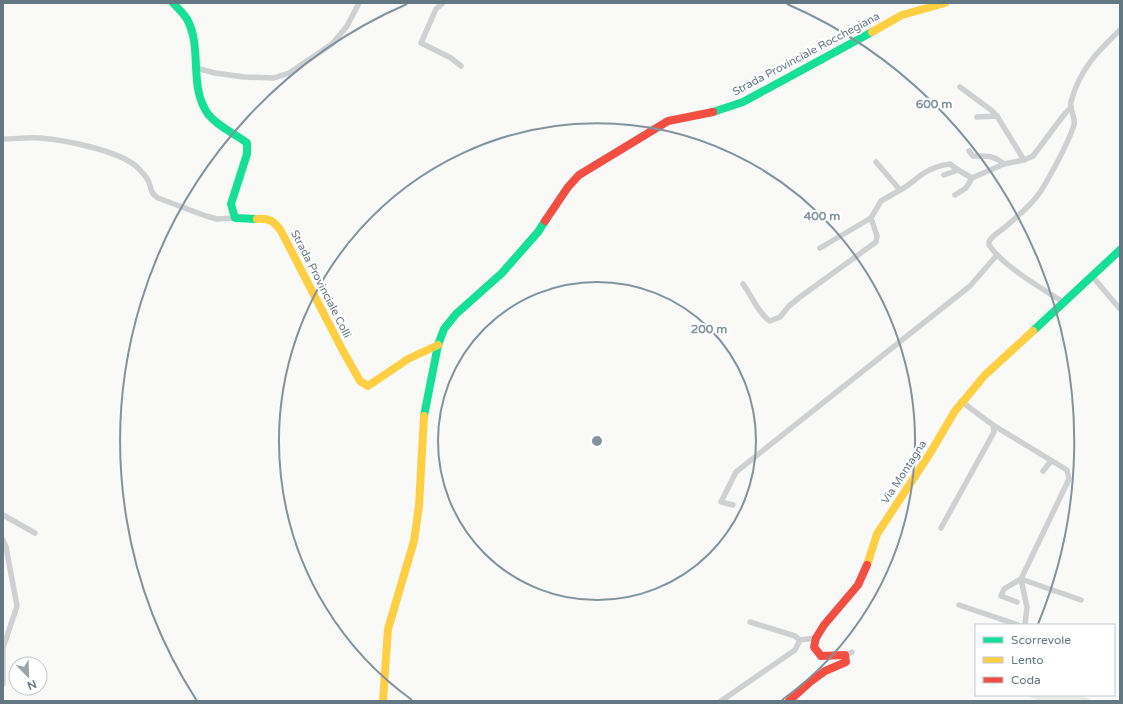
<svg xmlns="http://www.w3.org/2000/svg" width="1123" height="704" viewBox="0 0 1123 704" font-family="'Varela Round',sans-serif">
<rect width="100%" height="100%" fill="#f9f9f8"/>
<!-- green -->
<path fill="#e9ece6" d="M1024 695H1080L1093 701H1041Z"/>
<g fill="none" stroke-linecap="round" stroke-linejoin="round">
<!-- street -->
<g stroke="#cfd0d1" stroke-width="5.5">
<path d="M443 3 436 9 421 43 451 58 461 66"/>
<path d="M196 68 215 73 244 77 274 78 289 73 332 44 347 26 359 3"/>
<path d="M960 87 991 110 997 116"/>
<path d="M977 117 997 116 1024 160"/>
<path d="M3 139C15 139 27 137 40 138 65 140 116 150 136 166 140 170 145 175 148 180 152 188 149 192 158 198L206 216 217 219 235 218"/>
<path d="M969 151 973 156C987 156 993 155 1004 164"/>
<path d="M876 162 900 190C909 186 915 179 924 173 932 168 941 165 950 164L958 170"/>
<path d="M944 175 958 170 972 178"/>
<path d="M955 195 966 188 972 178 1004 164 1024 160 1033 156 1063 116 1071 107"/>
<path d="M820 248 871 218"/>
<path d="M1092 276 1120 309"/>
<path d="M743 284C750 293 760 316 770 321L780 317 789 306 800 297 876 242 877 236 871 218 881 201 900 190"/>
<path d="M1063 302C1041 288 1003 266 989 245 989 243 989 241 990 240 993 235 1000 231 1004 228 1018 216 1035 202 1044 186 1055 167 1067 146 1074 125 1076 117 1069 110 1071 102 1079 70 1098 51 1120 30"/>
<path d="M993 425 1067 470 1069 479 1021 579 1081 600"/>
<path d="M1043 471 1051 461"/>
<path d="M733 505 721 502 736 472 970 286 997 255"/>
<path d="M3 515 35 533"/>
<path d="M941 528 994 432 993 425 962 402"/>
<path d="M3 540 6 547 17 606 3 648V684"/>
<path d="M1017 602 1001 596 1004 589 1021 579 1027 607 1025 625"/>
<path d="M959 605 1018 625"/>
<path d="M750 622 795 636 800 640"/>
<path d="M845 655 852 652"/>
<path d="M721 701 795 650 800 640 816 638"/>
</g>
<!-- fast -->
<g stroke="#16e098" stroke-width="8">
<path d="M173 3C178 8 183 13 187 19 203 48 188 86 208 114 218 127 234 133 247 143V154L231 204 235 218 257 219"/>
<path d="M713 112 743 102 872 32"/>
<path d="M1033 331 1120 250"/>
<path d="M424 416 438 345 444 329 456 314 502 273 538 232 545 221"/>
</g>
<!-- slow -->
<g stroke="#ffcf43" stroke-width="8">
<path d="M872 32 902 15 945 3"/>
<path d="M257 219C269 218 274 221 281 231L343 351 360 381 368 386 408 359 438 345"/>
<path d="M867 565 877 534 929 455 955 411 985 375 1033 331"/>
<path d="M383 701 388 629 414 541 419 506 424 416"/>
</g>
<!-- jam -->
<g stroke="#f24e42" stroke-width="8">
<path d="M545 221 568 187 579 175 668 121 713 112"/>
<path d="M789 701 810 682 825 671 846 662 845 655 821 656 814 647 816 638 824 625 858 585 867 565"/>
</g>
</g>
<!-- distance rings -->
<g fill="none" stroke="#83939c" stroke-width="2">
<circle cx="597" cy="441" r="159"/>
<path d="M412 700A318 318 0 1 1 782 700"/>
<path d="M197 701A477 477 0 0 1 407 4M787 4A477 477 0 0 1 1038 624"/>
</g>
<g text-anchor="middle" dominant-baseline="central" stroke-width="4" stroke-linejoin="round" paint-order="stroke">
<!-- street labels -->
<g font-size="11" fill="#647883" stroke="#fff">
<text transform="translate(806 54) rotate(-28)">Strada Provinciale Rocchegiana</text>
<text transform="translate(321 284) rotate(63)">Strada Provinciale Colli</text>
<text transform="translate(904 472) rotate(-57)">Via Montagna</text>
</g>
</g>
<circle cx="597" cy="441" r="6" fill="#83939c" stroke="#fff" stroke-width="2"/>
<g font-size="12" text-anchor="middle" font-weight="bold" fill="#83939c" stroke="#fff" stroke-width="4" stroke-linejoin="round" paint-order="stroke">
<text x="934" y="108">600 m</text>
<text x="822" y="220">400 m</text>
<text x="709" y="333">200 m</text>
</g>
<!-- border -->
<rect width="1123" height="704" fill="none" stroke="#647883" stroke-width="8"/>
<!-- legend -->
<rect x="975" y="624" width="140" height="72" fill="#ffffff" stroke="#c1c9cd"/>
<rect x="983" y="637" width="20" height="6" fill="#16e098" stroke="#c1c9cd"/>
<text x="1011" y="644" font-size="12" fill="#647883">Scorrevole</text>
<rect x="983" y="657" width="20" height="6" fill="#ffcf43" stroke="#c1c9cd"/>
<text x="1011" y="664" font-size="12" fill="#647883">Lento</text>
<rect x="983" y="677" width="20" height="6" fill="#f24e42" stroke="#c1c9cd"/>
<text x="1011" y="684" font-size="12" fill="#647883">Coda</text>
<!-- north arrow -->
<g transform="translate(28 676) rotate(157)"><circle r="19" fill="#ffffff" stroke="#c1c9cd"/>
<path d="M0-3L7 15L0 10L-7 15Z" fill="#98a5ac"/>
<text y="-6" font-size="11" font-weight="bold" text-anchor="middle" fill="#647883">N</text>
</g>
</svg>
